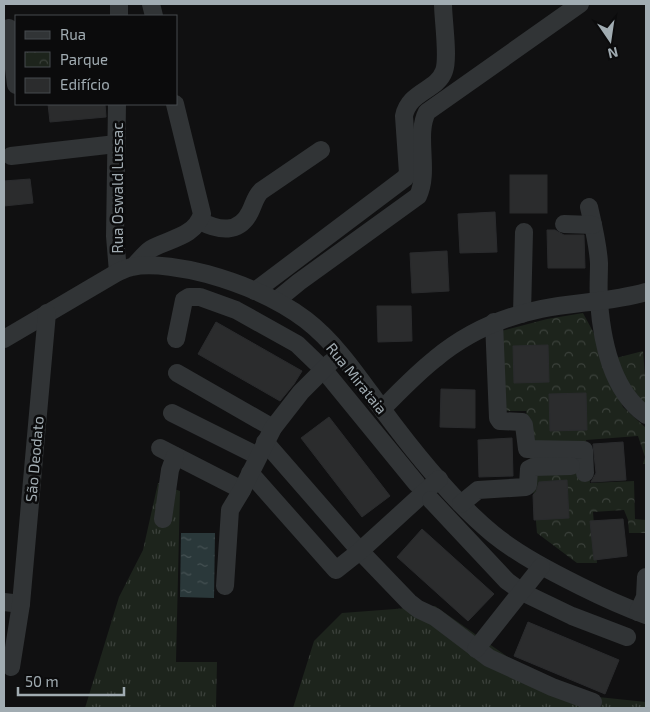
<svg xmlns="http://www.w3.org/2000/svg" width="650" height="712" viewBox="0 0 650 712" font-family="'Exo 2',sans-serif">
<defs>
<pattern id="grass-tufts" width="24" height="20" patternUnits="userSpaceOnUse" patternTransform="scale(1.25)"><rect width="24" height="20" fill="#1d241c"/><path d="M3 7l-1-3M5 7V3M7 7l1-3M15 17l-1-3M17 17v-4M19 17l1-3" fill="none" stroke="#3b413b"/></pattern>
<pattern id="park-crowns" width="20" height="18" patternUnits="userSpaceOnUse" patternTransform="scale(1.25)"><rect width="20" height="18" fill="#1d241c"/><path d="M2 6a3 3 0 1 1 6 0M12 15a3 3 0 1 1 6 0" fill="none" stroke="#3b413b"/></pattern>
<pattern id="water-ripples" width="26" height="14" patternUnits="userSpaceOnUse" patternTransform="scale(1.25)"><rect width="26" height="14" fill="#2a383a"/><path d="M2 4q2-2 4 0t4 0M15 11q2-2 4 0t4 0" fill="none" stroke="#465254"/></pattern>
</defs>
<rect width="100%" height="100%" fill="#101011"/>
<!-- grass -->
<g fill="url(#grass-tufts)">
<path d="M158 483 180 491 176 662H217L216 707 220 708H85L119 597 143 550Z"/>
<path d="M435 606 512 660 579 695 646 702V708H293L314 641 342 613Z"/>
</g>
<!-- park -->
<g fill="url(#park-crowns)">
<path d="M583 313 597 339 623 407 646 428V464H643L645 457 638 436 586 440 590 483 634 481 635 519 646 520V533H629L628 520 624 510 593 512 597 563H577L537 533 526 411H501V331L547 319Z"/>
<path d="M643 351 646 388V411L612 359Z"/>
</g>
<!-- water -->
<path fill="url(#water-ripples)" d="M181 533H215L214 598 180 597Z"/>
<!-- building -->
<g fill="#2b2c2d" stroke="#2a2b2d">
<path d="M48 104H105L106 117 50 122Z"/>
<rect x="510" y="175" width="37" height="38"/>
<path d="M30 179 33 203 4 206V181Z"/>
<path d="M495 212 497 252 460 253 458 214Z"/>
<path d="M547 230H555L564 235H584L585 268H548Z"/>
<path d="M447 251 449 291 412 293 410 253Z"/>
<path d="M377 306H411L412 341 378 342Z"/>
<path d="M216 322 302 371 294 384 280 401 198 354Z"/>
<path d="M548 345 549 382 514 383 513 346Z"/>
<path d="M441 389 475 390V428L440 427Z"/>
<path d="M586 393 587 430 550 431 549 394Z"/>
<path d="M329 417 390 496 362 517 301 438Z"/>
<path d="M512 438 513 476 479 477 478 440Z"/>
<path d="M623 442 626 480 591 482 596 473 593 444Z"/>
<path d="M567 480 569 518 534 520 533 495 536 492 539 482Z"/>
<path d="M623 519 627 556 594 560 590 521Z"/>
<path d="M422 529 494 594 468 621 397 557Z"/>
<path d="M528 622 619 660 605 694 514 656Z"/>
</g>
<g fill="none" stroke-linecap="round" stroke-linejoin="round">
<!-- minor -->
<g stroke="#313436" stroke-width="18">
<path d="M151 4 154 16"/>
<path d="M119 16V4"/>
<path d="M9 28 16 85"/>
<path d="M117 104 115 236 118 272"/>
<path d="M11 156 116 144"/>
<path d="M589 207C593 225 598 244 599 263 599 276 598 289 599 302 602 341 611 390 646 415"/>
<path d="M200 221C219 231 239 234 250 212 254 204 255 197 261 191L321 150"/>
<path d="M564 224 593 225"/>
<path d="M134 266C139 261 145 253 151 249 168 239 195 237 202 214L175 104"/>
<path d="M255 291 405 178 408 173 404 116C409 91 437 91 444 71 449 58 443 19 443 4"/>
<path d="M277 300 299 282 418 196C430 171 415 135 427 112L580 4"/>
<path d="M522 314 524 232"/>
<path d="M494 322 498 418 500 421 522 422 524 425 527 449 584 450 585 473"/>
<path d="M4 339 118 272C123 270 127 268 132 267 152 262 188 269 207 274 243 284 277 298 306 320 337 344 359 378 382 409 413 451 453 501 493 534 519 555 550 571 580 586 602 597 624 607 646 615"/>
<path d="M176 339 184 300 189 297H200L236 310 297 344 323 369 417 484"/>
<path d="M177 373 273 428"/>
<path d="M382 409C399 392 416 374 435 359 465 334 502 317 541 309 575 302 612 302 646 292"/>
<path d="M172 413 258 456"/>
<path d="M265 442 360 551 409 602 418 609 435 617 489 658 552 687 593 702"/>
<path d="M160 448 242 490"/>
<path d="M250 473 336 570 360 551 439 479"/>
<path d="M431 500 507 581 522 592 572 616 627 637"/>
<path d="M461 504 478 490 526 487 528 485 529 469 533 467 571 466"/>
<path d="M163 519 170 470 175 456"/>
<path d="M225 586 230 510 242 490 273 428 301 392 331 362"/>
<path d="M4 602 21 604"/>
<path d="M638 612 645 597 646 577"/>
<path d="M476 649 541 567"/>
<path d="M11 667 21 604 47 313"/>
</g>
</g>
<g text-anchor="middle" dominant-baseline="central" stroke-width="5" stroke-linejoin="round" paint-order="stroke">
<!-- street labels -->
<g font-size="15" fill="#a1acb2" stroke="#0b0b0c">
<text transform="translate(117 188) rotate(-90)">Rua Oswald Lussac</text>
<text transform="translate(357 378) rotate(51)">Rua Mirataia</text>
<text transform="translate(34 459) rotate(-85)">São Deodato</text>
</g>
</g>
<!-- border -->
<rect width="650" height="712" fill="none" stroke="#a1acb2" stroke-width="10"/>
<!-- legend -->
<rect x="15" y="15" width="162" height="90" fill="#0b0b0c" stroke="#474b4e"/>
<rect x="25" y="31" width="25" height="8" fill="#313436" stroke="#474b4e"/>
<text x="60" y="40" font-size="15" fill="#a1acb2">Rua</text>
<rect x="25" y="52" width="25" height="15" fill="url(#park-crowns)" stroke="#474b4e"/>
<text x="60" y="65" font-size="15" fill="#a1acb2">Parque</text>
<rect x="25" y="78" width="25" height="15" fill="#2b2c2d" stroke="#474b4e"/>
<text x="60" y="90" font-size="15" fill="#a1acb2">Edifício</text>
<!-- north arrow -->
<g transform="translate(610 40) rotate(167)" stroke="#0b0b0c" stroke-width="4" paint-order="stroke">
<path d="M0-4L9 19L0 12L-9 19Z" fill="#a1acb2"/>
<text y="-8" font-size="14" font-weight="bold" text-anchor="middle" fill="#a1acb2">N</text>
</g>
<!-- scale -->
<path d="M18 687v8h106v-8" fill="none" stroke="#a1acb2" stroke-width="2.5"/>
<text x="25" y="687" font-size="15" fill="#a1acb2" stroke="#0b0b0c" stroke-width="4" paint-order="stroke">50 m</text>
</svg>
